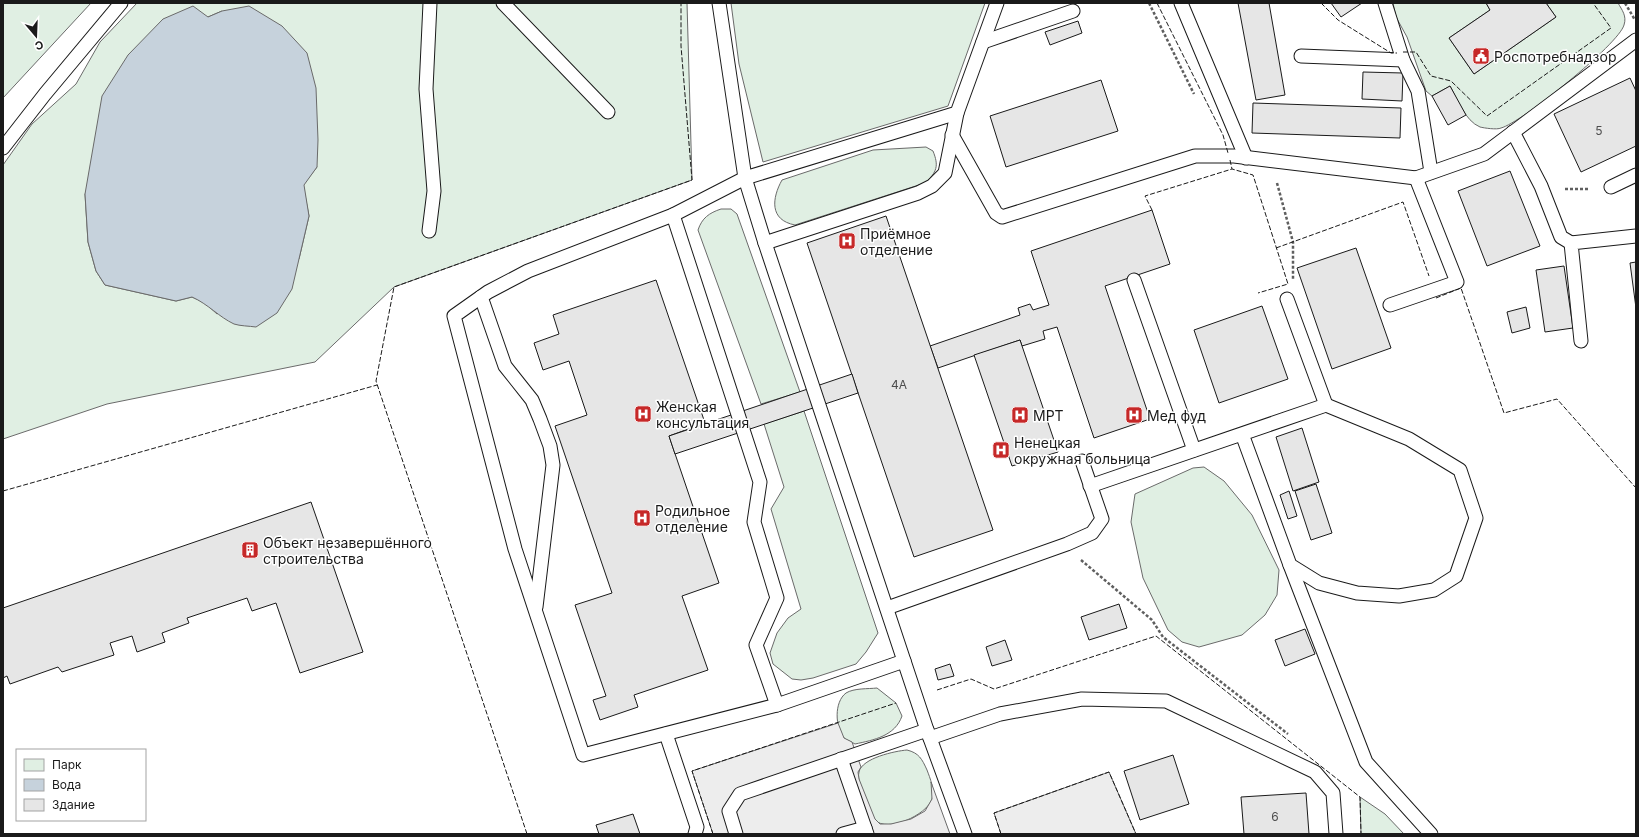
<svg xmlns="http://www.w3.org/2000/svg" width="1639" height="837" viewBox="0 0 1639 837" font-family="Inter,sans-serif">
<rect width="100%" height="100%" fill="#fff"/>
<!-- green -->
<g fill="#e0efe3" stroke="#6a6a6a" fill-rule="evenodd">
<path d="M3 3H91L3 98Z"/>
<path d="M137 3H687L692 180 394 287 315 362 107 404 3 439V165L32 124 76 84 100 42ZM222 11 317 167 303 185 309 216 299 259 217 314 205 303 192 297 176 301 105 285 96 271 88 242 85 194 208 17Z"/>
<path d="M731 3H985L948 106 763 162 739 64Z"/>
<path d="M1393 3H1486L1490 10 1449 38 1474 74 1556 17 1546 3H1618C1622 10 1627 16 1624 25 1619 44 1521 123 1501 128 1497 130 1484 128 1480 127 1465 121 1457 98 1450 86L1432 96 1426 91 1407 37 1396 17Z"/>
<path d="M926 147 933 151C939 166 937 172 925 183L795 225C769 220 772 198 782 180L873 150Z"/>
<path d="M721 209H731L737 214 800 392 761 404 698 230C702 218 709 213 721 209Z"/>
<path d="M804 411 878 633 866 652 856 664 813 678 801 680 792 679 773 664 770 653 777 633 788 618 801 609 771 509 784 487 764 424Z"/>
<path d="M1204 467 1224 481 1252 515 1279 570 1277 595 1265 615 1242 635 1199 647 1182 642 1168 630 1143 578 1131 522 1135 494 1193 468Z"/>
<path d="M877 688 896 703 902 716C895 736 874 740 855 744 852 742 846 740 844 738 835 727 834 702 846 693 854 688 868 689 877 688Z"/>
<path d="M907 750C919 753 922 759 927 770 930 778 935 790 932 799 927 815 887 833 875 820 869 814 867 803 864 795 862 788 857 779 859 772 862 758 895 751 907 750Z"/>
<path d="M1360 797 1385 814 1404 834H1361Z"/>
</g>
<!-- parking -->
<g fill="#ededed" stroke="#6a6a6a">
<path d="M838 723 844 738 852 742 861 767 858 772 859 779 875 819 880 824H891L911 819 925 811 932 799 931 782 950 834H713L692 771Z"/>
<path d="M1109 772 1136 834H1001L994 813Z"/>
</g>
<!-- water -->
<path fill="#c6d2dc" stroke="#6a6a6a" d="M193 6 208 17 222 11 249 6 282 26 307 53 316 88 318 140 317 167 304 185 309 216 292 289 277 313 256 327C249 326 240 326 234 324 219 317 208 304 192 297L176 301 105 285 96 271 88 242 85 194 102 96 128 55 163 19Z"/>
<!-- building -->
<g fill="#e6e6e6" stroke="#1a1a1a">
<path d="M1238 3H1269L1285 95 1256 100Z"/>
<path d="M1331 3H1362L1341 17Z"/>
<path d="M1486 3H1546L1556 17 1474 74 1449 38 1490 10Z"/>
<path d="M1078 21 1082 33 1050 45 1045 32Z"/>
<path d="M1363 72 1403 73 1402 101 1362 99Z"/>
<path d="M1630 78 1636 91V146L1581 172 1554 114Z"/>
<path d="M1101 80 1118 131 1006 167 990 116Z"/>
<path d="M1450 86 1466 115 1448 125 1432 96Z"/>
<path d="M1253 103 1401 108 1400 138 1252 133Z"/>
<path d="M1510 171 1540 246 1487 266 1458 191Z"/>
<path d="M1152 210 1170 264 1105 286 1150 419 1094 438 1057 327 1043 331 1045 339 1022 346 1020 340 938 368 930 346 1020 315 1018 308 1030 304 1033 310 1049 305 1031 251Z"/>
<path d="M886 216 993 530 914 557 807 243Z"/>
<path d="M1356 248 1391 348 1332 369 1297 268Z"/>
<path d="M1636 262V308L1630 263Z"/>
<path d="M1564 266 1573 328 1545 332 1536 270Z"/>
<path d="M656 280 705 423 669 436 719 583 682 596 708 670 634 695 638 707 600 720 593 700 606 696 575 605 612 593 555 426 587 415 569 361 543 370 534 343 559 334 553 315Z"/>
<path d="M1262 306 1288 379 1219 403 1194 330Z"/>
<path d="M1526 307 1530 328 1512 333 1507 312Z"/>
<path d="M1020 340 1058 452 1012 466 974 355Z"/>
<path d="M852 374 858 393 675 454 669 436Z"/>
<path d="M1302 428 1319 482 1293 491 1276 437Z"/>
<path d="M1316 484 1332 533 1311 540 1295 491Z"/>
<path d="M1289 491 1297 516 1288 519 1280 495Z"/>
<path d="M311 502 363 652 300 673 276 603 252 611 247 598 187 618 189 623 162 633 165 642 137 652 132 636 110 643 114 655 62 672 58 667 10 684 7 676 3 678V608Z"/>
<path d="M1119 604 1127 628 1089 640 1081 617Z"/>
<path d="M1305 629 1315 654 1285 666 1275 640Z"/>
<path d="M1005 640 1012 660 992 666 986 647Z"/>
<path d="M950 664 954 676 938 680 935 669Z"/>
<path d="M1173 755 1189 804 1140 820 1124 771Z"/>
<path d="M1306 793 1309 834H1244L1241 797Z"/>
<path d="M633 814 640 834H599L596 825Z"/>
</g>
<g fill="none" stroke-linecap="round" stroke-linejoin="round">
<defs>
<g id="service">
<path d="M503 3 608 112"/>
<path d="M719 3 745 178 765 243 927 730 965 834"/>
<path d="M1181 3 1246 158"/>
<path d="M1385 3 1403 60 1418 91 1431 172"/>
<path d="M983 42 1073 11"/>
<path d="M1301 56 1403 60"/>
<path d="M1513 132 1541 186 1561 237 1571 243"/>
<path d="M952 135 996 213 1002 217 1195 156H1234L1416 178"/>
<path d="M3 148 45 94 121 3"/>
<path d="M1611 187 1636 175"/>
<path d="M673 215 760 482 754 522 777 598 756 645 777 705"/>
<path d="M429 231 434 191 426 89 430 3"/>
<path d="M765 243 918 193 932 186 945 173 957 113"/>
<path d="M1134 280 1194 450"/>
<path d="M481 297 505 366 532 400 540 419 550 446 553 465 536 607"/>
<path d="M1287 299 1326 405"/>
<path d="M1390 305 1457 282 1416 178 1484 154 1636 40"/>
<path d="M1581 341 1571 243 1636 236"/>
<path d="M1090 486 1326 405 1409 439 1460 470 1476 518 1456 576 1434 590 1399 596 1357 593 1319 583 1290 565 1242 434"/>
<path d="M1290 565 1366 762 1431 834"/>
<path d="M887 608 1067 544 1092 533 1102 519 1082 461"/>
<path d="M904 661 777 705 583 755 515 549 454 316 488 292 528 271 673 215 745 178 957 113 997 3"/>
<path d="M666 734 697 827 695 834"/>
<path d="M930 738 1000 714 1082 699 1166 701 1315 772 1333 793 1336 834"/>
<path d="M841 759 867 834"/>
<path d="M736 834 729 811 740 794 927 730"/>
<path d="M843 834 865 828"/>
</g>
</defs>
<!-- service casing -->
<use href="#service" stroke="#1a1a1a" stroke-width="15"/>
<!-- path -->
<g stroke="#5f5f5f" stroke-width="2.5" stroke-dasharray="3 2" stroke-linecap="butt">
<path d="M1149 3 1194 94"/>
<path d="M1625 3 1635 20"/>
<path d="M1277 183 1293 242V280"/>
<path d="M1565 189H1590"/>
<path d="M1081 560 1152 620 1163 637 1288 734"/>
</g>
<!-- service -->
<use href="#service" stroke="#fff" stroke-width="13"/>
<!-- fence -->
<g stroke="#1a1a1a" stroke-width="1" stroke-dasharray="5 2" stroke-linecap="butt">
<path d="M1157 3 1223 135 1228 153"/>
<path d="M1321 3 1338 20 1391 53H1397"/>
<path d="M1403 52H1416L1431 76 1451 81 1487 116 1611 28 1593 3"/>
<path d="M1230 160 1232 169 1253 175 1288 284 1258 293"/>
<path d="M1152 210 1145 196 1232 169"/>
<path d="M1276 248 1403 202 1429 276"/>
<path d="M1436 298 1461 288 1504 413 1557 399 1636 488"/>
<path d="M3 491 377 385"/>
<path d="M937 690 971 679 994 689 1156 636 1360 797 1361 834"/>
<path d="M527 834 376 381 394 287 692 180 681 46V3"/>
<path d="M713 834 692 771 896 703"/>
<path d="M1001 834 994 813 1109 772 1136 834"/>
</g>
</g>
<!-- icons -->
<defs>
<symbol id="civic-square" viewBox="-11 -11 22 22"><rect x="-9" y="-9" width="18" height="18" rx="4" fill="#c62828" stroke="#fff"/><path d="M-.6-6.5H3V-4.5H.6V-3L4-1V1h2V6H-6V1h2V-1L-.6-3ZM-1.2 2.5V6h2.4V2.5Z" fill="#fff"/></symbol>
<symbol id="hospital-square" viewBox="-11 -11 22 22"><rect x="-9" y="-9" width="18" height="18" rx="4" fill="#c62828" stroke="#fff"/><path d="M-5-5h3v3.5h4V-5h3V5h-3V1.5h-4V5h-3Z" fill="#fff"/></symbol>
<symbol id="building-square" viewBox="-11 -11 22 22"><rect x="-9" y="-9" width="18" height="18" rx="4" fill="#c62828" stroke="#fff"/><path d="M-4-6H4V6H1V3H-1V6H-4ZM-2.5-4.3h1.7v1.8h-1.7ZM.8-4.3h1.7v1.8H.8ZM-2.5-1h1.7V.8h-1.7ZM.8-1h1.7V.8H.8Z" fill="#fff"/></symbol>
</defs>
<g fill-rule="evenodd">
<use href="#civic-square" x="1471" y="46" width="20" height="20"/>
<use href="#hospital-square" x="837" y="231" width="20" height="20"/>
<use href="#hospital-square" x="633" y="404" width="20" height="20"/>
<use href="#hospital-square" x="1010" y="405" width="20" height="20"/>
<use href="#hospital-square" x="1124" y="405" width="20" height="20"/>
<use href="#hospital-square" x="991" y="440" width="20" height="20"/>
<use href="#hospital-square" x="632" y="508" width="20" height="20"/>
<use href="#building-square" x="240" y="540" width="20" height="20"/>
</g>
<g text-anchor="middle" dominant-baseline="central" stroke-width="3" stroke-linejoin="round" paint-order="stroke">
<!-- number labels -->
<g font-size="12" fill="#4d4d4d">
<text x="1599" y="130">5</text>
<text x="899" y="384">4А</text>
<text x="1275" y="816">6</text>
</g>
<!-- poi labels -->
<g font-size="14" fill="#1a1a1a" stroke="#fff" text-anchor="start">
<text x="1494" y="56">Роспотребнадзор</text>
<text x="860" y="233">Приёмное<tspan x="860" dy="16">отделение</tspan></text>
<text x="656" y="406">Женская<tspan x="656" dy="16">консультация</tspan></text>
<text x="1033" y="415">МРТ</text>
<text x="1147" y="415">Мед фуд</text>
<text x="1014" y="442">Ненецкая<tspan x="1014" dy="16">окружная больница</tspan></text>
<text x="655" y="510">Родильное<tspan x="655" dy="16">отделение</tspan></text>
<text x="263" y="542">Объект незавершённого<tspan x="263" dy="16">строительства</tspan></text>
</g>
</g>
<!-- border -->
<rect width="1639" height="837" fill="none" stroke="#1a1a1a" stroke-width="8"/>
<!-- legend -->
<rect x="16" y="749" width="130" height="72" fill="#ffffff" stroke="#a3a3a3"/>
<rect x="24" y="759" width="20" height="12" fill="#e0efe3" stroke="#a3a3a3"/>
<text x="52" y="769" font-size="12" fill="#1a1a1a">Парк</text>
<rect x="24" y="779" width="20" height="12" fill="#c6d2dc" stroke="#a3a3a3"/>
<text x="52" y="789" font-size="12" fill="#1a1a1a">Вода</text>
<rect x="24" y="799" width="20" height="12" fill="#e6e6e6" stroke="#a3a3a3"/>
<text x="52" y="809" font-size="12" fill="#1a1a1a">Здание</text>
<!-- north arrow -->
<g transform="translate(36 36) rotate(161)" stroke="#ffffff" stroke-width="3" paint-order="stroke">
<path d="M0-3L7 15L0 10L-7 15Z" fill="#1a1a1a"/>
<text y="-6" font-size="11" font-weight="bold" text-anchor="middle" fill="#1a1a1a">С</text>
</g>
</svg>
